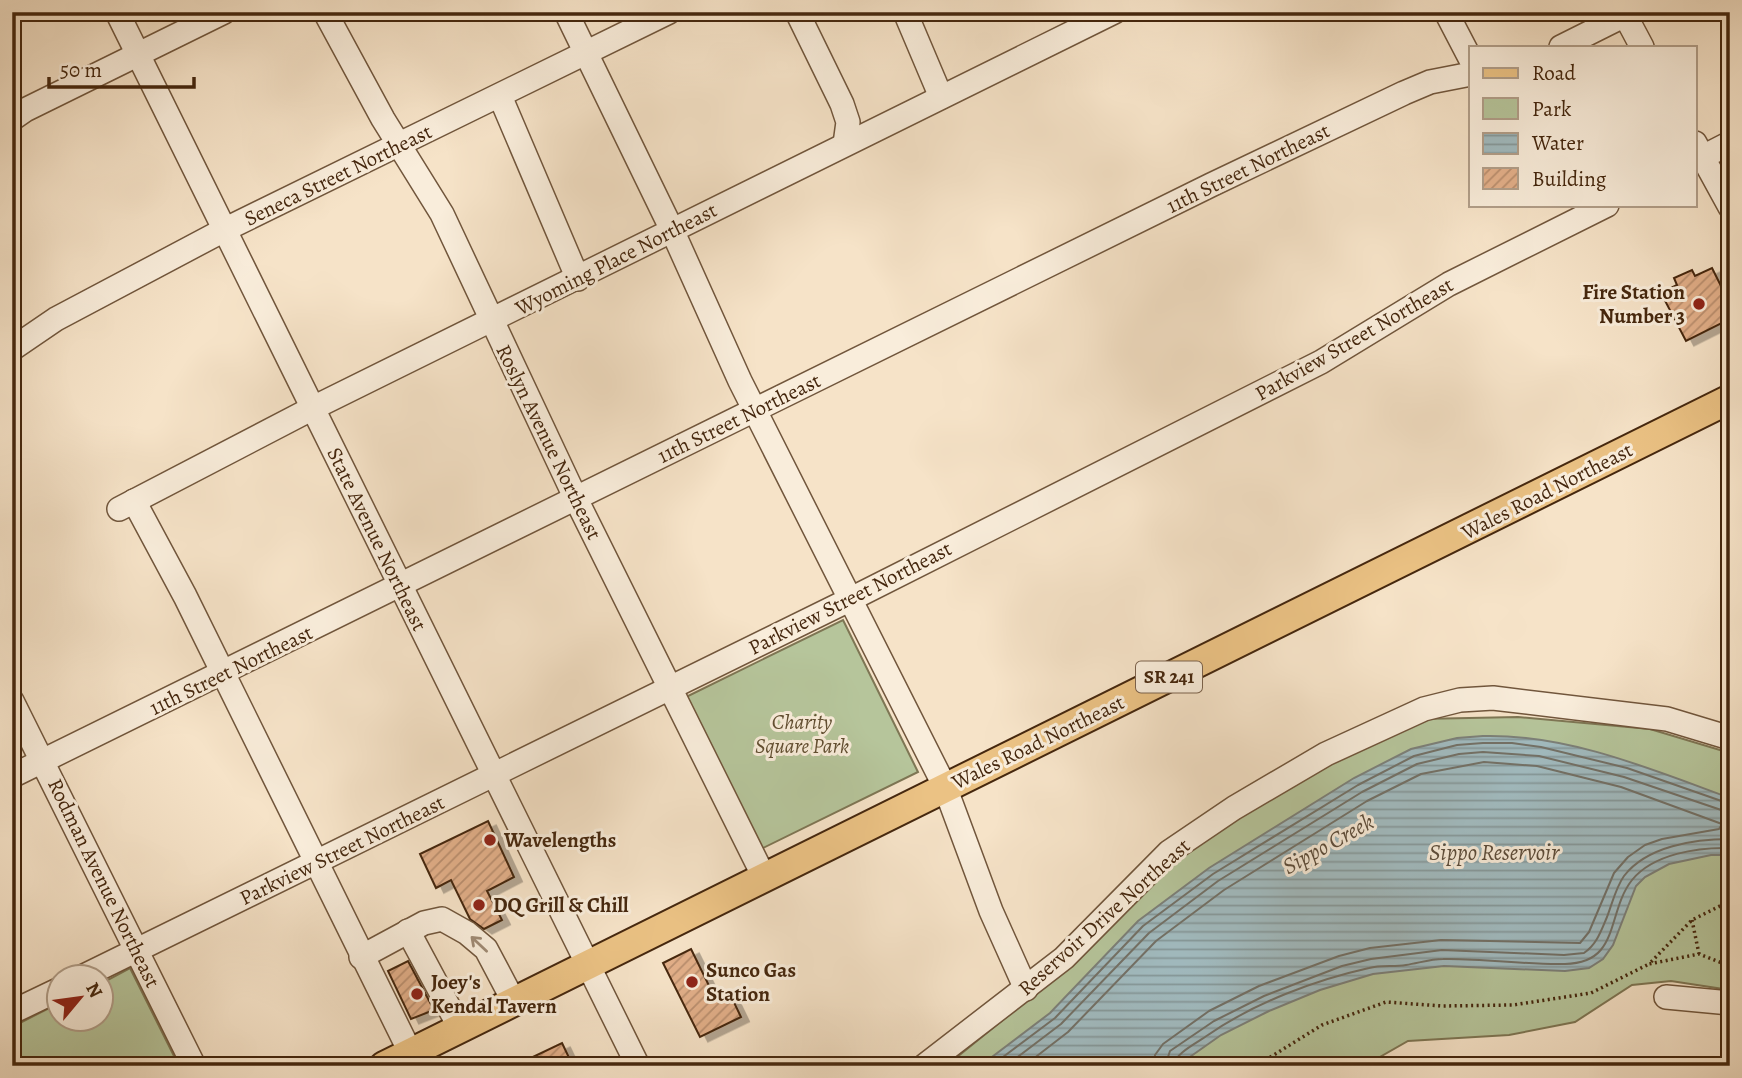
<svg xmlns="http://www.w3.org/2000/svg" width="1742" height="1078" viewBox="0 0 1742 1078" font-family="Alegreya,serif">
<defs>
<pattern id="water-rules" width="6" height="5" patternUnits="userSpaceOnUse" patternTransform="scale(1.75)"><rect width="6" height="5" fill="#a1bbc0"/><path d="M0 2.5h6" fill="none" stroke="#85989a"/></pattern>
<pattern id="building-hatch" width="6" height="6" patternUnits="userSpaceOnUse" patternTransform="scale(1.75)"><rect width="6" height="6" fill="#e2af89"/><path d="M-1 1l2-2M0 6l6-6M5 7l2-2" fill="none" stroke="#b98e6e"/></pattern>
<filter id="shadow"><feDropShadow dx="8" dy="4.5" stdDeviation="0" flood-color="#0004"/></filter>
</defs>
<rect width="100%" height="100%" fill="#f6e3c8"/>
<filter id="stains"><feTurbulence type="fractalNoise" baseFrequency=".00286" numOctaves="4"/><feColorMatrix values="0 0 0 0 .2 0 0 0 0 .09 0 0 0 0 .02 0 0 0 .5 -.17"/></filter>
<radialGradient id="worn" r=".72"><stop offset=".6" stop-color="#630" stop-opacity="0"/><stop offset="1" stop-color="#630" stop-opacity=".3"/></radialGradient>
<!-- park -->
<g fill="#b6c59b" stroke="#7e7654" stroke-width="2">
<path d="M843 620 918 772 761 849 686 697Z"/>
<path d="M1518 717 1650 729 1730 753V990L1671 981 1632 985 1575 1022 1509 1035 1408 1041 1364 1066H946L1057 976 1167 864 1230 821 1324 765 1420 719Z"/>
<path d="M130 968 179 1066H12V1027L59 1003 60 1018H102V983Z"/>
</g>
<!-- water -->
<path fill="url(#water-rules)" stroke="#7c8079" stroke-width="2" d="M1483 736C1568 734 1651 769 1730 798V855H1711L1669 864 1645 877 1636 886 1613 945 1603 959 1589 968 1565 971 1444 966 1373 974 1320 990 1269 1011 1221 1035 1177 1066H980L1050 1013 1138 921 1209 868 1354 778 1411 749 1457 738Z"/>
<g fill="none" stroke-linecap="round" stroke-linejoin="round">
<!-- shore -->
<g stroke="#737167" stroke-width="2">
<path d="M991 1066 1055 1018 1143 926 1213 874 1358 785 1414 756 1457 745 1483 743H1512L1541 747 1627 768 1730 804"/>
<path d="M1006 1066 1061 1024 1149 933 1218 881 1362 792 1417 764 1459 754 1483 752 1539 756 1624 777 1730 813"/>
<path d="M1024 1066 1068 1032 1156 941 1224 890 1367 801 1421 774 1484 762 1537 766 1621 787 1722 824 1719 829 1662 839 1645 845 1628 857 1614 873 1589 932 1580 943 1441 940 1370 948 1339 956 1259 986 1209 1011 1163 1044 1155 1055 1154 1066"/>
<path d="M1165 1066 1170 1051 1214 1021 1264 996 1342 966 1371 959 1442 950 1564 955 1584 953C1597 944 1601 931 1607 917 1612 904 1616 887 1624 876 1647 846 1695 839 1730 839"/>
<path d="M1173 1066C1175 1053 1197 1043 1208 1035 1254 1003 1315 980 1369 968 1381 965 1394 967 1406 965 1419 963 1430 959 1443 959 1483 958 1524 965 1565 964 1621 963 1606 913 1632 880 1653 854 1698 847 1730 848"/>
</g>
</g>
<!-- building -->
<g fill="url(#building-hatch)" stroke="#45270e" stroke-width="2" filter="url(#shadow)">
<path d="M1712 268 1730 304V319L1686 341 1661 293 1677 285 1674 278 1692 270 1695 276Z"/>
<path d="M488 821 514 877 487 891 502 920 484 929 470 919 451 880 436 888 420 854Z"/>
<path d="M691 949 716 1000 730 994 741 1017 700 1037 663 963Z"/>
<path d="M408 961 434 1010 411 1019 388 971Z"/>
<path d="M562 1043 573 1066H514Z"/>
</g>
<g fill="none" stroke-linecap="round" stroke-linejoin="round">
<defs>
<g id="minor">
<path d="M117 12 638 1066"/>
<path d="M325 12 383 119 442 214 576 499 764 877"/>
<path d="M566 12 672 230 740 381 945 787 991 911 1026 989"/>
<path d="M797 12 842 104 848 122 845 144"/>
<path d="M905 12 941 97"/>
<path d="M1446 12 1471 60"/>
<path d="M1625 15 1642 47"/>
<path d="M1561 47 1631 12"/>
<path d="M500 96 578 279"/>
<path d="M12 119 25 110 224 12"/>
<path d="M1695 143 1730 207"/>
<path d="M1695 161 1730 143"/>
<path d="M12 349 56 319 224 230 669 12"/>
<path d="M134 501 185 596 417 1066"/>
<path d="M119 509 313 408 1114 12"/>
<path d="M12 701 194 1066"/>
<path d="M12 776 1211 185 1404 93 1430 82 1471 74"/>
<path d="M408 931 460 1028"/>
<path d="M361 957 424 923 442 919 467 933 486 949 514 1002"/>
<path d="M84 976 849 600 1321 362 1449 284 1607 205"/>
<path d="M1666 997 1730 1003"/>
<path d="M12 1012 60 989"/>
<path d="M924 1066 1064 958 1169 852 1234 808 1326 754 1424 709 1460 700 1493 698 1667 719 1730 738"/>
</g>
<path id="major" d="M384 1066 1730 399"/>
</defs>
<!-- minor casing -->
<use href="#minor" stroke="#71563c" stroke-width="26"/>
<!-- major casing -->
<use href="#major" stroke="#45270e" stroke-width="32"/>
<!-- path -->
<g stroke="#45270e" stroke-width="3.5" stroke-dasharray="2 3.5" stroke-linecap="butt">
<path d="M1730 901 1692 920 1649 964 1699 954 1730 966"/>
<path d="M1692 920 1699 954"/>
<path d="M1256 1066 1322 1025 1386 1002 1442 1006 1513 1005 1591 993 1649 964"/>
</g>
<!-- minor -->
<use href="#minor" stroke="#f9eddb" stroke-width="23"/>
<!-- major -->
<use href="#major" stroke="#ebc284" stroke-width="28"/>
</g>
<!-- one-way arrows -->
<defs><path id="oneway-shaft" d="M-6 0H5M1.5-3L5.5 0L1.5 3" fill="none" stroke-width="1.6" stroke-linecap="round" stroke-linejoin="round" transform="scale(1.75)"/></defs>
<use stroke="#9f8a74" href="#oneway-shaft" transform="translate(479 944) rotate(-137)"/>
<!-- markers -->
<g fill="#8f2418" stroke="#f9eddb" stroke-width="2.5">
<circle cx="1699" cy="304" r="7"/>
<circle cx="490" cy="840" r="7"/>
<circle cx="479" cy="905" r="7"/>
<circle cx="692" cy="982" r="7"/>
<circle cx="417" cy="994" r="7"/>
</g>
<g text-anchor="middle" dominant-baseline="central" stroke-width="6" stroke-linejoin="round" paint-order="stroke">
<!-- shield labels -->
<rect fill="#f9eddb" stroke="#7b624c" stroke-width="2" x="1136" y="661.5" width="66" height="31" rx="5"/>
<g font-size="19" font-weight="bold" fill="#45270e">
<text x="1169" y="677">SR 241</text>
</g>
<!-- street labels -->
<g font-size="21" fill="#45270e" stroke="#f9eddb">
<text transform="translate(1248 168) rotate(-26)">11th Street Northeast</text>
<text transform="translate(338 175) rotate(-26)">Seneca Street Northeast</text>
<text transform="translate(616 259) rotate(-27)">Wyoming Place Northeast</text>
<text transform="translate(1354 339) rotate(-30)">Parkview Street Northeast</text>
<text transform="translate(739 418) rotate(-26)">11th Street Northeast</text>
<text transform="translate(549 442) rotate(64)">Roslyn Avenue Northeast</text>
<text transform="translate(1547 491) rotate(-27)">Wales Road Northeast</text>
<text transform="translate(377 539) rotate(64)">State Avenue Northeast</text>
<text transform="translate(850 598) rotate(-27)">Parkview Street Northeast</text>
<text transform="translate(231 670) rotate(-26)">11th Street Northeast</text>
<text transform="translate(1038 742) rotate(-26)">Wales Road Northeast</text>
<text transform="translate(342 850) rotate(-26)">Parkview Street Northeast</text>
<text transform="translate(104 883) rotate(64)">Rodman Avenue Northeast</text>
<text transform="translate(1104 917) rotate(-42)">Reservoir Drive Northeast</text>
</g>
<!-- poi labels -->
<g font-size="21" font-weight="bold" fill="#45270e" stroke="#f9eddb" text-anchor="start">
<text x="1685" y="292" text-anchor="end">Fire Station<tspan x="1685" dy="24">Number 3</tspan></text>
<text x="504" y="840">Wavelengths</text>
<text x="493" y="905">DQ Grill &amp; Chill</text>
<text x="706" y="970">Sunco Gas<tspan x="706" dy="24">Station</tspan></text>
<text x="431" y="982">Joey's<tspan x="431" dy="24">Kendal Tavern</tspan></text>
</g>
<!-- park labels -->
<g font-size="21" font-style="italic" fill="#614e31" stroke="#f9eddb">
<text x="802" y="722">Charity<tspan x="802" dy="24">Square Park</tspan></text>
</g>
<!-- water labels -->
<g font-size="23" font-style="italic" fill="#5c4c3a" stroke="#f9eddb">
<text transform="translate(1328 844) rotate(-29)">Sippo Creek</text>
<text x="1494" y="852">Sippo Reservoir</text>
</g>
</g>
<!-- margin -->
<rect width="1742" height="1078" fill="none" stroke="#f6e3c8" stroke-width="42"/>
<rect x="14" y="14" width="1714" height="1050" fill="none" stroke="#45270e" stroke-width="3.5"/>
<rect x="21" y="21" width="1700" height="1036" fill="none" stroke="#45270e" stroke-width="2"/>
<!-- legend -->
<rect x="1469" y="46" width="228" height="161" fill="#f9eddb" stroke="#b19e89" stroke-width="2"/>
<rect x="1483" y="68" width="35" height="10" fill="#ebc284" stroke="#b19e89" stroke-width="2"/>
<text x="1532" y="80" font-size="21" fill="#45270e">Road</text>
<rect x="1483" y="98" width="35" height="21" fill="#b6c59b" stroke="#b19e89" stroke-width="2"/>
<text x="1532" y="116" font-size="21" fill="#45270e">Park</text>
<rect x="1483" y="133" width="35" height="21" fill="url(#water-rules)" stroke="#b19e89" stroke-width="2"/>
<text x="1532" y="150" font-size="21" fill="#45270e">Water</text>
<rect x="1483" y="168" width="35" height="21" fill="url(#building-hatch)" stroke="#b19e89" stroke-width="2"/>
<text x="1532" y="186" font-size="21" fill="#45270e">Building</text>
<!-- north arrow -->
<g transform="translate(80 998) rotate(61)"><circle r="33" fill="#f9eddb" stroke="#b19e89" stroke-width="2"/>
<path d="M0-5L12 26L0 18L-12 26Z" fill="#8f2418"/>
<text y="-10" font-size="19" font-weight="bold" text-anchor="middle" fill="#45270e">N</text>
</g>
<!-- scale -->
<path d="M49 77v10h145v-10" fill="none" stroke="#45270e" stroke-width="3.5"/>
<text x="60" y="77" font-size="21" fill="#45270e" stroke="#f9eddb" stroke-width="5" paint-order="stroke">50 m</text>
<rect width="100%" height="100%" filter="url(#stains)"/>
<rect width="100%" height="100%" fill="url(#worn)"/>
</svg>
